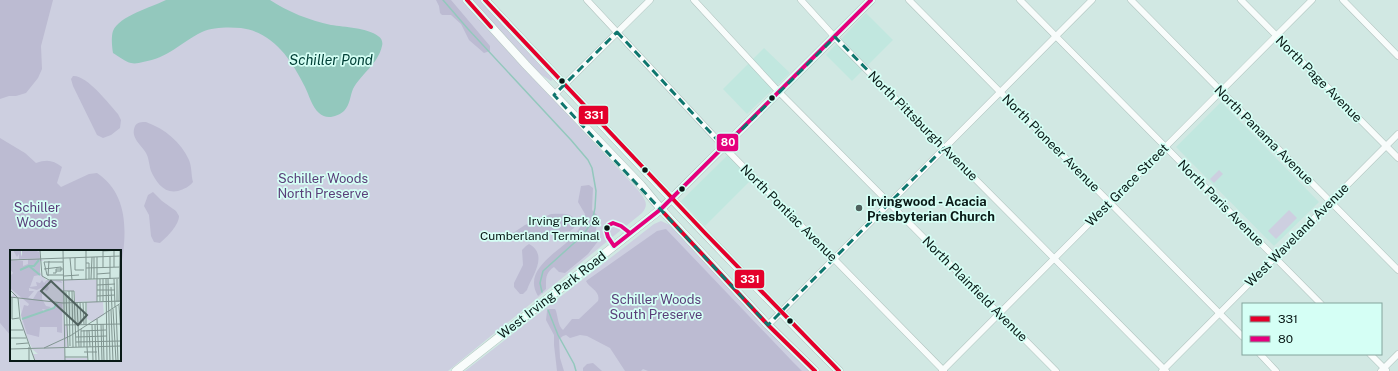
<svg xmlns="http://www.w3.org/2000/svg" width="1398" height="371" viewBox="0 0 1398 371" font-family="'Public Sans',sans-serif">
<rect width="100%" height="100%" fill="#d1e8e3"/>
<!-- built -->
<g fill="#c1e7df">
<path d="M866 13 893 40 852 81 826 55Z"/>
<path d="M764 48 790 73 747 114 723 89Z"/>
<path d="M1221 102 1319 202 1274 246 1176 147Z"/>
<path d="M729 154 753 178 705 226 681 201Z"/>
</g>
<!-- green -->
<g fill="#cdcfe0" fill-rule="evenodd">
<path d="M0 0H462L638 190C644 198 650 204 642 213L448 371H0ZM11 251H120V360H11Z"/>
<path d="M471 0H480L553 79 551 81 540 74Z"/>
<path d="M1219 170 1223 174 1214 183 1210 179Z"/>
<path d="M1289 210 1297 218 1276 239 1268 231Z"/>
<path d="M661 221 670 225 771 332 809 371H465L654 224Z"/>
</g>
<!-- forest -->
<g fill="#bcbbd2">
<path d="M0 0H53L41 46 42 69 38 78 26 93 16 96H9L0 99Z"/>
<path d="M436 0H451L490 46V51L484 53 469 40 461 24 451 15H442L440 13 439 6Z"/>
<path d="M73 76C87 75 109 104 118 114L121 120 120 128 111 135 103 138 97 135 73 86 71 79Z"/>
<path d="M146 122C165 129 181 142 189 160 192 167 191 175 193 182 189 187 184 189 178 191 164 194 156 182 151 171 149 165 149 158 146 153 141 144 130 138 135 126 137 122 142 122 146 122Z"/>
<path d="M0 138 25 153 36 163C47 159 53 160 62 167L57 183 61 187 89 174 97 173C130 195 127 236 120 271V251H11V336L0 323Z"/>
<path d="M589 185 593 188 592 210 597 215 596 233 599 237V240L588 254 565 273 559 272 554 267C545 273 546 279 546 289L538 296C521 268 562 251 575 234 580 228 584 222 585 214L578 202 581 186Z"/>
<path d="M153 192 162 201 176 211 179 216C179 225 167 237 160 243L154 242 151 236 149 215 144 206 148 195Z"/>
<path d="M551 214C561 214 571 212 577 221L574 228 570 231 549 233 526 240 514 239 513 233 525 225Z"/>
<path d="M666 229 792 361 802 371H648L643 369 641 371H625L610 348 587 336 580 335 570 338 566 335 563 336 559 339 560 358 564 371H557L554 345V335L546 320 547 311 549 309H555L556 311C558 317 558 326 563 330L572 319H579L598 301C601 291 589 288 586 281L657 231Z"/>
<path d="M529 244C549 255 532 276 527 290L523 294H520L514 287V283L523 265 522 250 526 246Z"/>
<path d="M593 363 602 371H583V368L587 364Z"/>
</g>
<!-- water -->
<path fill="#93c8bd" d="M166 0H270C288 12 309 20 331 25 344 27 368 28 378 36 382 38 383 43 382 46 378 64 361 74 353 89 350 96 350 105 344 111 337 117 326 120 319 113 312 107 309 95 305 87 292 60 273 32 241 28 229 27 213 27 202 32 180 43 168 58 143 62 139 63 135 64 131 63 126 62 118 56 113 53 112 47 111 37 113 31 119 16 152 7 166 0Z"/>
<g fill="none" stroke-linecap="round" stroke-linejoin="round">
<!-- stream -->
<g stroke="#93c8bd" stroke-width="1.5">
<path d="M443 0 468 29 571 140 588 160 592 168 596 191 595 208 592 222 583 235 543 271 540 283 542 292"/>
<path d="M548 310 558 335 574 364 576 371"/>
</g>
<defs>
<g id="minor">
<path d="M587 0 724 147 944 371"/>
<path d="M694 0 779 92 1056 371"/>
<path d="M801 0 841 44 1166 371"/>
<path d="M909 0 1243 337"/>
<path d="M1020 0 1321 304"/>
<path d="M1131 0 1398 270"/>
<path d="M1241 0 1398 158"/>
<path d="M1343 0 1398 56"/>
<path d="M554 95 650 0"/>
<path d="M768 325 1092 0"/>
<path d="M1260 354 1276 371"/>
<path d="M1370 354 1386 370"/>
<path d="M942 371 1312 0"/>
<path d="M1162 371 1398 134"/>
<path d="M1381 371 1398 354"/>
</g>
<g id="major">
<path d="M467 0 526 65 641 185 661 209 768 325 815 371"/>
<path d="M485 0C602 125 718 250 839 371"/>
<path d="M456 371 661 209 871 0"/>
</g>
</defs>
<!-- minor casing -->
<use href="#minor" stroke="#b1c3bf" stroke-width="7"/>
<!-- major casing -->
<use href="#major" stroke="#b1c3bf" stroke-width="9"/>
<!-- minor -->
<use href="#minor" stroke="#f8fcfb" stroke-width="6"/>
<!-- major -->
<use href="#major" stroke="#f8fcfb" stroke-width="8"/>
<defs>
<g id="bus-1">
<path d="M467 0 491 27"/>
<path d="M485 0 705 233 839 371"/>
<path d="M664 213 768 325 815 371"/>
</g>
<path id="bus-2" d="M630 233 621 226 613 223 609 225 606 230 608 237 614 246 661 209 871 0"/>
</defs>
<!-- bus-1 casing -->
<use href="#bus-1" stroke="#d5fff5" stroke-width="7"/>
<!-- bus-2 casing -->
<use href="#bus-2" stroke="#d5fff5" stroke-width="7"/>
<!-- bus-1 -->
<use href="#bus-1" stroke="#e4002b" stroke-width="4"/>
<!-- bus-2 -->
<use href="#bus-2" stroke="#e5007d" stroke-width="4"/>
</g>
<!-- marked area -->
<path fill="none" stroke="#0f766e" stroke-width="3" stroke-dasharray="8 5" stroke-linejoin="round" d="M617 32 724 147 835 37 944 148 768 325 554 95Z"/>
<!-- markers -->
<g fill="#091916" stroke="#d5fff5" stroke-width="1.5">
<circle cx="562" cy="81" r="3.5"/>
<circle cx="772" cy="98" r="3.5"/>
<circle cx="645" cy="170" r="3.5"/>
<circle cx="682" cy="189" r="3.5"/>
<circle cx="607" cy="228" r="3.5"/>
<circle cx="790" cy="321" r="3.5"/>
</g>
<circle fill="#4f615e" stroke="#d5fff5" stroke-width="1.5" cx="859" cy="208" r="4"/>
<g text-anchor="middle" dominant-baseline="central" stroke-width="3.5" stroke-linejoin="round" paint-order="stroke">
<!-- bus labels -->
<g font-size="12" fill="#091916" stroke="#d5fff5" text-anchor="end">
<text x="600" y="221">Irving Park &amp;<tspan x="600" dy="15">Cumberland Terminal</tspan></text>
</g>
<!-- street labels -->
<g font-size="13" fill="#091916" stroke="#d5fff5">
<text transform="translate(1319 79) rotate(45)">North Page Avenue</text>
<text transform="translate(923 126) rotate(45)">North Pittsburgh Avenue</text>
<text transform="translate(1264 135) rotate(45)">North Panama Avenue</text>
<text transform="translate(1051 143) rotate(45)">North Pioneer Avenue</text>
<text transform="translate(1127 185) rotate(-45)">West Grace Street</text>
<text transform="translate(1221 203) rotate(45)">North Paris Avenue</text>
<text transform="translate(789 213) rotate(45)">North Pontiac Avenue</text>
<text transform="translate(1297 235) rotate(-45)">West Waveland Avenue</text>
<text transform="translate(975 289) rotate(45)">North Plainfield Avenue</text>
<text transform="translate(552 295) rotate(-38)">West Irving Park Road</text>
</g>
<!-- park labels -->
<g font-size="13" fill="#5a3e79" stroke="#d5fff5">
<text x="323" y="178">Schiller Woods<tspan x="323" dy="15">North Preserve</tspan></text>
<text x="37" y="207">Schiller<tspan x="37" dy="15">Woods</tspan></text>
<text x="656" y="299">Schiller Woods<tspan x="656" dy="15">South Preserve</tspan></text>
</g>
<!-- poi labels -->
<g font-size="13" font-weight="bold" fill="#091916" stroke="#d5fff5" text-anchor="start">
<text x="867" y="201">Irvingwood - Acacia<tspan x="867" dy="15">Presbyterian Church</tspan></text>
</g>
<!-- water labels -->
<g font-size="14" font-style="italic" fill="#024037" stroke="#d5fff5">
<text x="331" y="60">Schiller Pond</text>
</g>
</g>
<!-- overview -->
<g transform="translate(10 250)">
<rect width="111" height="111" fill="#d1e8e3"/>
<path d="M0 0H11V4L12 7V0H30V9L34 11H30V22L36 30H87V52H93L94 65 83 72 77 69V52L86 51 65 52V41H53L54 76 57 75V97H54L55 108H77V111L25 110 23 104H28L22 99 36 98H22L13 80 9 48 2 47 3 42 0 39Z" fill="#cdcfe0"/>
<path d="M3 0H11V4L12 7V0H24L29 2 30 8 9 9V4L7 7ZM18 9H30V25L24 26 20 37 27 36 26 32 30 33 32 30 34 33 37 30 51 31 52 33 44 31 39 34 36 31 39 38 37 41 31 38 27 40 19 38V41H24L18 48 23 49 28 41H32V49L36 56 41 57 37 60 32 59 34 62 44 58 47 53H52V83L47 82V77H30L29 87 17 84 11 65 14 55 18 56 19 54 0 38V26L3 23 0 19V10L13 11V16L18 14Z" fill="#bcbbd2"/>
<path fill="none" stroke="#93c8bd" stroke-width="2" d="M19 16H24L29 10M10 20 19 16 30 25M12 69 44 58 47 53"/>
<path fill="none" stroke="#819591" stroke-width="1" d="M30 0 32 26 39 30H53M53 0 55 111M93 1 111 0M60 8 62 30M65 8V20H74M0 10 111 6M34 12 37 25H53M34 12H53M76 13H79V29M104 17V0M76 18 111 17M93 18V1M34 19 51 17V21H46M43 23H46V19H53M87 24 100 23M38 26 39 11M54 26 69 25M81 29 82 7M84 29V7M96 29 97 111M98 29 100 111M100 29V6M104 29 105 57M54 30 111 28M76 30V0M87 35 105 34M101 37 102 59M0 40 8 48 10 69 25 111M87 40H105M53 41H64L66 97M59 41 60 96M62 41 63 97M56 42 57 75M87 46 105 45M0 47 53 53 111 51M2 47V69L9 68M90 51V29M93 51V29M67 52 69 97M70 52 71 74M76 52V74M87 52V7M107 52V29M109 52 110 0M73 53 74 74M109 55 111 85M106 57 108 111M103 59 106 111M101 60 103 111M87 69 89 111M82 74 83 111M85 74 86 111M91 74 92 111M93 74 94 111M54 75 111 74M57 75 58 97M71 79V97M0 80H13M74 80V97M77 80V97M79 80 80 97M71 81 96 80M66 87 97 86M0 88H16M66 92 111 91M6 94 18 93M19 97V111M77 97 78 111M34 98 60 86 111 53M0 99 111 96M74 102H87M55 107H78"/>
<path fill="#4f615e" fill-opacity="0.15" stroke="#4f615e" stroke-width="2" d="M41 31 77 65 68 75 31 41Z"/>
<rect width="111" height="111" fill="none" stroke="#091916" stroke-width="2"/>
</g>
<g stroke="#d5fff5" stroke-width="1.5">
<rect x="578" y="105" width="31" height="20" rx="4" fill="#e4002b"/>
<rect x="716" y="133" width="23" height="19" rx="4" fill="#e5007d"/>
<rect x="734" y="269" width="31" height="20" rx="4" fill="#e4002b"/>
</g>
<g font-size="11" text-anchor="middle" font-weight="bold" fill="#fff">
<text x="594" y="119">331</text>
<text x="728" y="146">80</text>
<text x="750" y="283">331</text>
</g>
<!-- legend -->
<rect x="1242" y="303" width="140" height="52" fill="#d5fff5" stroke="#83a39c"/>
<rect x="1250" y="316" width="20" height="6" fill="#e4002b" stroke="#83a39c"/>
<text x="1278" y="323" font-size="12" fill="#091916">331</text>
<rect x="1250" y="336" width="20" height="6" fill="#e5007d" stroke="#83a39c"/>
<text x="1278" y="343" font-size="12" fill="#091916">80</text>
</svg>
